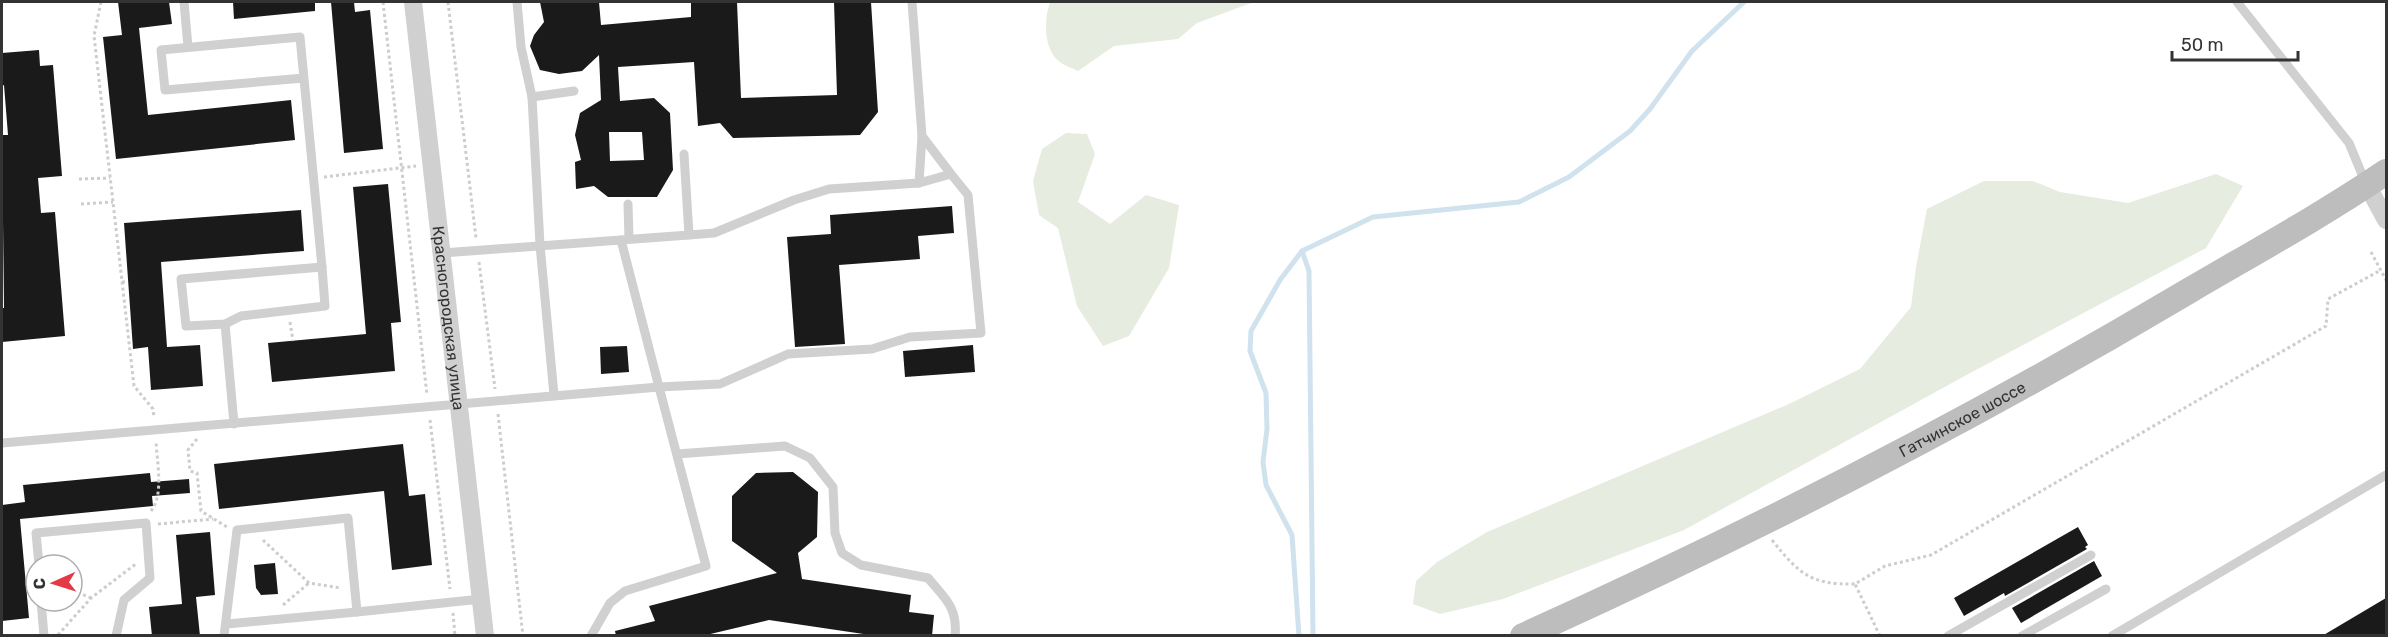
<svg xmlns="http://www.w3.org/2000/svg" width="2388" height="637" viewBox="0 0 2388 637" font-family="Rubik,sans-serif">
<rect width="100%" height="100%" fill="#fff"/>
<!-- green -->
<g fill="#e6ecdf">
<path d="M1050 2H1254L1197 23 1178 39 1114 46 1078 71C1073 68 1065 66 1060 62 1043 49 1044 20 1050 2Z"/>
<path d="M1066 133 1087 134 1095 154 1078 202 1110 224 1146 195 1179 205 1169 268 1129 336 1103 346 1077 306 1058 228 1039 215 1033 181 1042 149Z"/>
<path d="M2216 174 2243 186 2206 248 1972 372 1684 530 1503 599 1440 614 1413 604 1416 581 1437 562 1487 532 1789 404 1860 369 1911 307 1916 267 1927 209 1984 181H2033L2060 192 2128 203Z"/>
</g>
<g fill="none" stroke-linecap="round" stroke-linejoin="round">
<!-- stream -->
<g stroke="#cfe2ee" stroke-width="5">
<path d="M1302 251 1309 271 1313 636"/>
<path d="M1299 636 1292 535 1266 485 1263 462 1267 429 1266 393 1250 351 1251 331 1280 280 1302 251 1373 217 1519 202 1569 177 1630 131 1650 109 1692 51 1744 2"/>
</g>
</g>
<!-- building -->
<g fill="#1a1a1a" fill-rule="evenodd">
<path d="M118 2H169L172 24 139 28 148 115 291 100 295 140 116 159 103 37 122 35Z"/>
<path d="M233 2H315V11L234 19Z"/>
<path d="M331 2H354L355 12 370 10 383 149 344 153Z"/>
<path d="M540 2H599L601 25 691 17V2H737L741 98 837 95 834 2H871L878 112 860 135 733 138 720 123 698 126 694 62 618 67 620 101 654 98 670 113 673 170 657 197H608L594 186 576 189 575 162 581 160 575 135 580 113 601 100 599 55 582 71 559 74 540 70 530 46 534 35 544 22ZM609 132H642L644 160 610 161Z"/>
<path d="M39 50 40 66 53 65 62 176 38 178 41 213 55 212 65 336 2 342V308H4L2 135H8L4 85 2 86V53Z"/>
<path d="M388 184 401 322 391 323 395 371 272 382 268 343 366 334 353 187Z"/>
<path d="M952 206 954 233 918 236 920 259 839 265 845 344 795 347 787 237 831 234 830 215Z"/>
<path d="M301 210 304 251 161 262 167 347 200 345 203 386 151 390 148 347 133 349 124 223Z"/>
<path d="M973 345 975 372 905 377 903 351Z"/>
<path d="M627 346 629 372 601 374 600 347Z"/>
<path d="M403 444 409 496 425 494 432 565 392 570 384 491 219 509 214 464Z"/>
<path d="M793 472 818 492 817 537 798 553 802 579 911 595 909 612 934 615 932 636H877L769 620 702 636H616L615 631 655 621 649 606 777 573 732 541V496L756 473Z"/>
<path d="M150 473 151 482 189 479 190 493 152 496 153 506 20 519 29 618 2 621V505L25 502 23 485Z"/>
<path d="M2078 527 2088 545 2085 547 2087 549 2005 596 2004 593 1964 616 1954 598Z"/>
<path d="M210 532 215 595 196 597 200 636H152L149 607 182 604 176 535Z"/>
<path d="M2094 561 2102 576 2021 623 2012 608Z"/>
<path d="M275 563 278 594 261 595 256 588 254 565Z"/>
<path d="M2386 598V636H2322Z"/>
</g>
<g fill="none" stroke-linecap="round" stroke-linejoin="round">
<!-- path -->
<g stroke="#cdcdcd" stroke-width="3" stroke-dasharray="3 3" stroke-linecap="butt">
<path d="M101 2 94 36 134 386 153 409 154 417"/>
<path d="M383 2 427 395"/>
<path d="M448 2 476 238"/>
<path d="M324 177 416 166"/>
<path d="M79 179 110 178"/>
<path d="M81 204 113 202"/>
<path d="M2371 252 2386 280"/>
<path d="M479 262 495 389"/>
<path d="M122 282H128"/>
<path d="M290 322 293 341"/>
<path d="M498 414 523 636"/>
<path d="M430 420 450 589"/>
<path d="M197 439 188 450 190 471 197 473 201 511 227 527"/>
<path d="M151 511C164 495 157 462 156 442"/>
<path d="M158 524 213 519"/>
<path d="M263 540 309 583 341 588"/>
<path d="M1772 540C1799 574 1811 585 1855 584"/>
<path d="M72 590 91 598"/>
<path d="M283 605 309 583"/>
<path d="M453 613 455 636"/>
<path d="M58 635 91 598 137 563"/>
<path d="M1880 636 1855 584 1885 566 1931 555 2326 326 2328 299 2381 270"/>
</g>
<!-- service -->
<g stroke="#d0d0d0" stroke-width="9">
<path d="M184 2 188 47"/>
<path d="M517 2 521 47 532 97 540 245 554 395"/>
<path d="M912 2 922 136 951 174"/>
<path d="M2237 2 2349 143 2366 184"/>
<path d="M304 78 165 90 161 50 300 37C307 114 315 190 322 267"/>
<path d="M532 97 574 91"/>
<path d="M919 183 922 136"/>
<path d="M628 204 629 239"/>
<path d="M621 240 689 235 684 154"/>
<path d="M442 253 621 240 659 387 720 384 788 354 872 349 910 337 981 333 968 195 951 174 919 183 829 189 794 200 714 233 689 235"/>
<path d="M225 324 241 316 325 306 322 267 181 279 186 326 225 324 234 424"/>
<path d="M2 443 659 387 706 566 625 591 610 603 591 636"/>
<path d="M677 454 785 446 810 458 833 487 835 533 842 553 861 565 928 578C945 598 958 608 955 636"/>
<path d="M39 565 36 533 146 523 150 578 124 600 116 636"/>
<path d="M41 601 44 636"/>
<path d="M357 612 481 599"/>
<path d="M224 636 237 530 348 518 357 612 227 624"/>
<path d="M1948 636 2091 555"/>
<path d="M2022 636 2106 589"/>
<path d="M2112 636 2386 475"/>
</g>
<!-- minor -->
<g stroke="#d0d0d0" stroke-width="18">
<path id="s1" d="M413 2 485 636"/>
<path d="M2367 185 2386 220"/>
</g>
<!-- secondary -->
<path stroke="#bdbdbd" stroke-width="26" id="s2" d="M1523 636C1752 533 1977 417 2192 289 2257 251 2324 214 2386 172"/>
</g>
<g text-anchor="middle" dominant-baseline="central" stroke-width="6" stroke-linejoin="round" paint-order="stroke">
<!-- street labels -->
<g font-size="16" fill="#333" stroke="#fff">
<text stroke="none"><textPath href="#s1" startOffset="318">Красногородская улица</textPath></text>
<text stroke="none"><textPath href="#s2" startOffset="490">Гатчинское шоссе</textPath></text>
</g>
</g>
<!-- border -->
<rect width="2388" height="637" fill="none" stroke="#333333" stroke-width="6"/>
<!-- north arrow -->
<g transform="translate(54 583) rotate(267)"><circle r="28" fill="#ffffff" stroke="#adadad" stroke-width="1.5"/>
<path d="M0-4.5L10 22L0 15L-10 22Z" fill="#e63946"/>
<text y="-9" font-size="16" font-weight="bold" text-anchor="middle" fill="#333333">С</text>
</g>
<!-- scale -->
<path d="M2172 51v9h126v-9" fill="none" stroke="#333333" stroke-width="3"/>
<text x="2181" y="51" font-size="18" fill="#333333" stroke="#ffffff" stroke-width="4.5" paint-order="stroke">50 m</text>
</svg>
